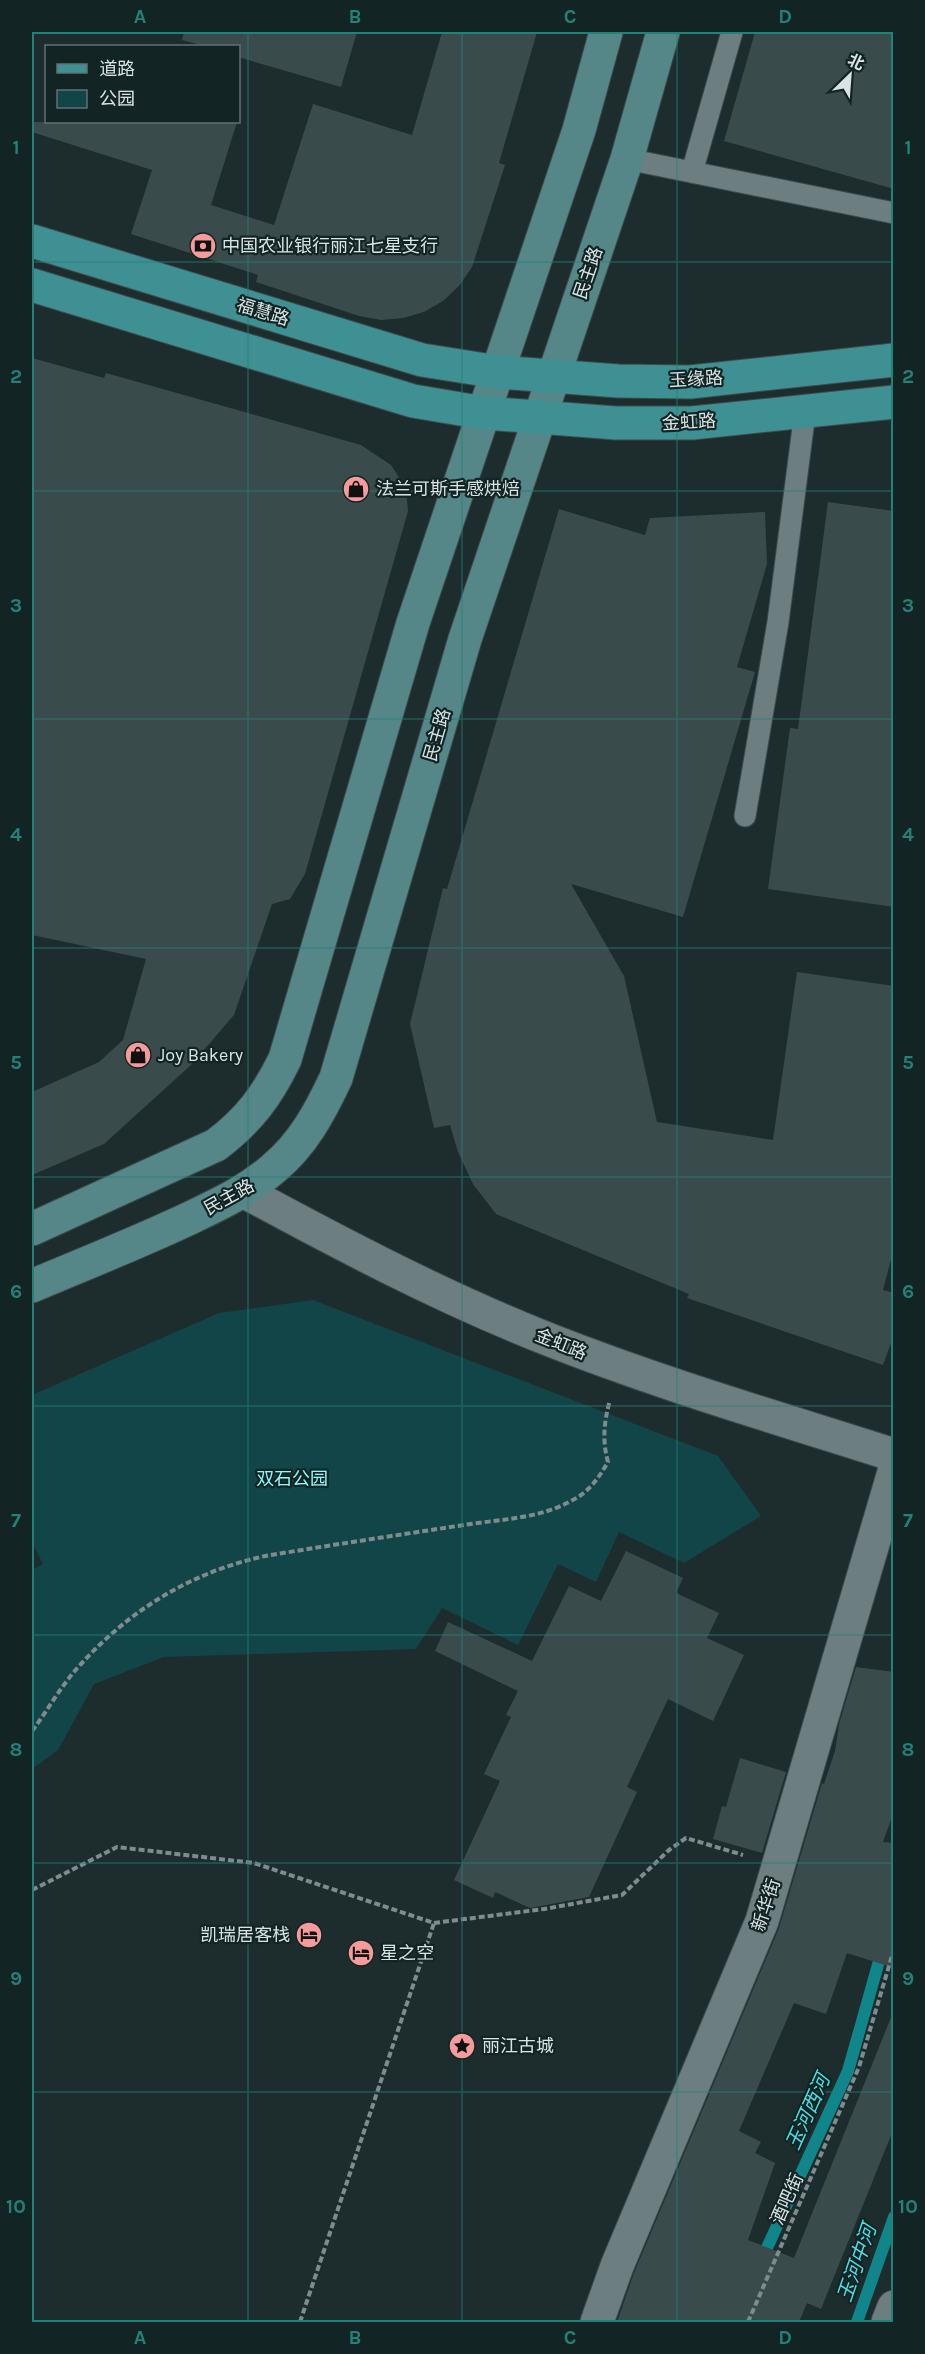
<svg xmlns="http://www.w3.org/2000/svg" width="925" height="2354" viewBox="0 0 925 2354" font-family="Karla,'Noto Sans SC',sans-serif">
<rect width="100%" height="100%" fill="#1d2d2e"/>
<!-- green -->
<path fill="#124547" d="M313 1300 718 1456 761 1516 684 1563 619 1532 596 1582 558 1564 518 1645 442 1608 416 1649 164 1657 94 1684 58 1750 32 1769V1570L43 1564 32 1542V1395L219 1313Z"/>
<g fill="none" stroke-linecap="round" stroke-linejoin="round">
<!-- stream -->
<g stroke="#10858a" stroke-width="12">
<path d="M760 2263 848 2071 883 1947"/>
<path d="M857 2322 894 2217"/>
</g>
</g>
<!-- building -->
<g fill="#3a4b4c">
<path d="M184 32H357L341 87 238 57V46H204L182 40Z"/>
<path d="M442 32H537L499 163 505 165 472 267 459 286 443 301 424 312 403 318 381 320 359 316 256 282 258 275 131 234 152 170 32 132V122H237L211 205 274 225 313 104 412 135Z"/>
<path d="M755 32H894V189L724 141Z"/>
<path d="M32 358 104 378 106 373 361 445 391 465 406 488 408 511 305 874 290 899 272 904 234 1015 191 1065 104 1144 32 1175V1092L99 1062 123 1040 146 959 32 935Z"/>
<path d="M828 502 894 511V907L768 889 790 728 798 729Z"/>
<path d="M559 509 645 535 650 518 765 512 767 564 737 667 755 672 683 917 571 884 624 976 657 1122 773 1140 797 972 894 986V1248L883 1290 894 1293V1335L883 1365 687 1298 689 1294 496 1214 473 1184 458 1152 450 1125 434 1128 410 1024 443 888 447 889Z"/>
<path d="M626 1551 683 1578 676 1593 719 1613 707 1638 744 1655 713 1721 668 1699 627 1787 637 1792 589 1897 530 1908 495 1892 493 1898 454 1880 500 1781 484 1774 511 1717 506 1715 518 1691 435 1651 448 1622 532 1661 569 1586 601 1601Z"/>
<path d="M856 1667 894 1672V1811L883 1842 894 1843V1968L847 1953 826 2014 794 2003 739 2131 761 2142 755 2153 775 2163 748 2240 794 2258 892 2015 894 2128 821 2309 807 2303 799 2322H617L634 2273 779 1928 822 1783 824 1784 835 1751 839 1724Z"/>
<path d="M740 1758 786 1772 762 1853 713 1839 722 1806 726 1807Z"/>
</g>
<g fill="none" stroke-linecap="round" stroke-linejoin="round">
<defs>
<g id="lane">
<path d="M627 159 894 213"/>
<path d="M692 172 732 32"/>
<path d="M745 816 778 622 805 412"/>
</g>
<g id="street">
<path d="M245 1192C341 1244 438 1295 540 1336 655 1382 775 1417 894 1455"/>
<path d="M597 2322 617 2266 762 1921 894 1472"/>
<path d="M888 2322 894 2307"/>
</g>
<g id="secondary">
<path d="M32 1229 216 1145C249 1120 267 1096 285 1059L413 623 579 130 606 32"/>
<path d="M32 1286C84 1264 137 1243 188 1219 219 1204 248 1191 274 1168 303 1144 320 1112 336 1078L465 639 627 159 663 32"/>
</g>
<g id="primary">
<path d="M32 241 422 360 498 372 618 381 690 382 894 360"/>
<path d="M32 285 413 401 484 413 616 423H692L894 402"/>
</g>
</defs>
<!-- lane casing -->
<use href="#lane" stroke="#3d4b4c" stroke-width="23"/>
<!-- street casing -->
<use href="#street" stroke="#3d4b4c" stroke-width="35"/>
<!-- secondary casing -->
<use href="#secondary" stroke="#3d4b4c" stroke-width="35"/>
<!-- primary casing -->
<use href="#primary" stroke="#3d4b4c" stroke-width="35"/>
<!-- path -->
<g stroke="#7f8c8d" stroke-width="4" stroke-dasharray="6 3" stroke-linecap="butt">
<path d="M32 1731C48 1710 62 1684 81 1664 131 1609 192 1572 265 1556 331 1545 398 1535 464 1525 501 1519 538 1519 571 1501 589 1492 598 1479 608 1462 602 1440 604 1422 610 1400"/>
<path d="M32 1890 117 1847 254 1863 434 1923 544 1909 622 1895 669 1850 686 1838 743 1855"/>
<path d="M300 2322 434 1923"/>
<path d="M748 2322 859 2067 894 1949"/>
</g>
<!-- lane -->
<use href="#lane" stroke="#6c7e7f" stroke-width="21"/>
<!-- street -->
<use href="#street" stroke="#6c7e7f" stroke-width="33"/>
<!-- secondary -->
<use href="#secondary" stroke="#558789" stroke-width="33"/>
<!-- primary -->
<use href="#primary" stroke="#3e9093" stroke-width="33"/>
</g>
<!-- grid -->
<path fill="none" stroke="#23817a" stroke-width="1.5" stroke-opacity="0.55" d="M248 32V2322M462 32V2322M677 32V2322M32 262H894M32 491H894M32 719H894M32 948H894M32 1177H894M32 1406H894M32 1635H894M32 1863H894M32 2092H894"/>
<!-- icons -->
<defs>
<symbol id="bank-disc" viewBox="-11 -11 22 22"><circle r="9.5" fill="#f59b9b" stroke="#132424"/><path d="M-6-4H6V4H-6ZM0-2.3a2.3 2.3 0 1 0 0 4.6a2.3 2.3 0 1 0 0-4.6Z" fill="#111"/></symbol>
<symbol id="shop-disc" viewBox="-11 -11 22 22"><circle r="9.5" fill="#f59b9b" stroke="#132424"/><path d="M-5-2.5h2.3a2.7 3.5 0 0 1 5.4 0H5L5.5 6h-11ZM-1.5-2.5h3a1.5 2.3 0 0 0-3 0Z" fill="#111"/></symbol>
<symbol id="hotel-disc" viewBox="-11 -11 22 22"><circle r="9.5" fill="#f59b9b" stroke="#132424"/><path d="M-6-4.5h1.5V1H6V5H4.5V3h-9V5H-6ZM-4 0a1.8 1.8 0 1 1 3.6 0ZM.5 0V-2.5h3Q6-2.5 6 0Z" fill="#111"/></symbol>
<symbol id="sight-disc" viewBox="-11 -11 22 22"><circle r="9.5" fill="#f59b9b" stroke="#132424"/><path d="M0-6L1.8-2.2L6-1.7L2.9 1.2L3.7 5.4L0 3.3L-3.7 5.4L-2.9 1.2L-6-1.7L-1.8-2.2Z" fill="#111"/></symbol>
</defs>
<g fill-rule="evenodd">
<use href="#bank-disc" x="188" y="231" width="30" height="30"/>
<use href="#shop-disc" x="341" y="474" width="30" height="30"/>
<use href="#shop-disc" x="123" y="1040" width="30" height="30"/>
<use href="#hotel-disc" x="294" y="1920" width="30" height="30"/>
<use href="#hotel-disc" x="346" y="1938" width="30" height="30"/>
<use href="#sight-disc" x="447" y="2031" width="30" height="30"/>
</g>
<g text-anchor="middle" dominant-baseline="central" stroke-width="4.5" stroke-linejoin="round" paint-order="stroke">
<!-- poi labels -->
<g font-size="18" fill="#d9e3e4" stroke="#132424" text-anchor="start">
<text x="222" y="246">中国农业银行丽江七星支行</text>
<text x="376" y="489">法兰可斯手感烘焙</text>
<text x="158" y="1055">Joy Bakery</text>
<text x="290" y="1935" text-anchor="end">凯瑞居客栈</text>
<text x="380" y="1953">星之空</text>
<text x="482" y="2046">丽江古城</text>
</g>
<!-- street labels -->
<g font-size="18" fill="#d9e3e4" stroke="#132424">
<text transform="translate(588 273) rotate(-71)">民主路</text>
<text transform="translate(263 312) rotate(17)">福慧路</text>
<text transform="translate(696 379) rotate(-3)">玉缘路</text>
<text transform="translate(689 422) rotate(-3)">金虹路</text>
<text transform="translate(437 735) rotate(-74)">民主路</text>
<text transform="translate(229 1197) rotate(-29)">民主路</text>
<text transform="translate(561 1344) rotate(22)">金虹路</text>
<text transform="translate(766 1905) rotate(-72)">新华街</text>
<text transform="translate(787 2199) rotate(-66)">酒吧街</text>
</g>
<!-- park labels -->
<g font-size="18" fill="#8ff8fc" stroke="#132424">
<text x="292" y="1479">双石公园</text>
</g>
<!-- water labels -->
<g font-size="20" font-style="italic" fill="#4bdfe5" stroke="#132424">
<text transform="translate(808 2112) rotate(-66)">玉河西河</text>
<text transform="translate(857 2263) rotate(-71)">玉河中河</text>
</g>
</g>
<!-- border -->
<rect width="925" height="2354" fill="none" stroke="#132424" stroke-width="66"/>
<!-- legend -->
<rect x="45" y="45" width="195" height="78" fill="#132424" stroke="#627071" stroke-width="1.5"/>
<rect x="57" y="64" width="30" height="9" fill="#3e9093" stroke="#627071" stroke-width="1.5"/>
<text x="99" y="75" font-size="18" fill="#d9e3e4">道路</text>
<rect x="57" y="90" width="30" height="18" fill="#124547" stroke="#627071" stroke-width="1.5"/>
<text x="99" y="105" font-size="18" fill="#d9e3e4">公园</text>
<!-- north arrow -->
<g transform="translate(850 75) rotate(25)" stroke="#132424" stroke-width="4.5" paint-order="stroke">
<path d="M0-4.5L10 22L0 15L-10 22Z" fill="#d9e3e4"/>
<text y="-9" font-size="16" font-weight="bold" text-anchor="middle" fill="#d9e3e4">北</text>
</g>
<rect x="33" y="33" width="859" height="2288" fill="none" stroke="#23817a" stroke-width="2"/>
<g font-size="20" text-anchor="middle" font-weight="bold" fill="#23817a">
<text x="140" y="23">A</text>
<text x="355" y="23">B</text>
<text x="570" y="23">C</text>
<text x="785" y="23">D</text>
<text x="16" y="154">1</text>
<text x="908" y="154">1</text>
<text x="16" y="383">2</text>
<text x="908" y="383">2</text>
<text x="16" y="612">3</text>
<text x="908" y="612">3</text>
<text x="16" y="841">4</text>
<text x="908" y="841">4</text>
<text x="16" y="1069">5</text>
<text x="908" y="1069">5</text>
<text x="16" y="1298">6</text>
<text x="908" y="1298">6</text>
<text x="16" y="1527">7</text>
<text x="908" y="1527">7</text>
<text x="16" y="1756">8</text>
<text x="908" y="1756">8</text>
<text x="16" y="1985">9</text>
<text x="908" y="1985">9</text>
<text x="16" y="2213">10</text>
<text x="908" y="2213">10</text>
<text x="140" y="2344">A</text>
<text x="355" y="2344">B</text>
<text x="570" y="2344">C</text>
<text x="785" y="2344">D</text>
</g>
</svg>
